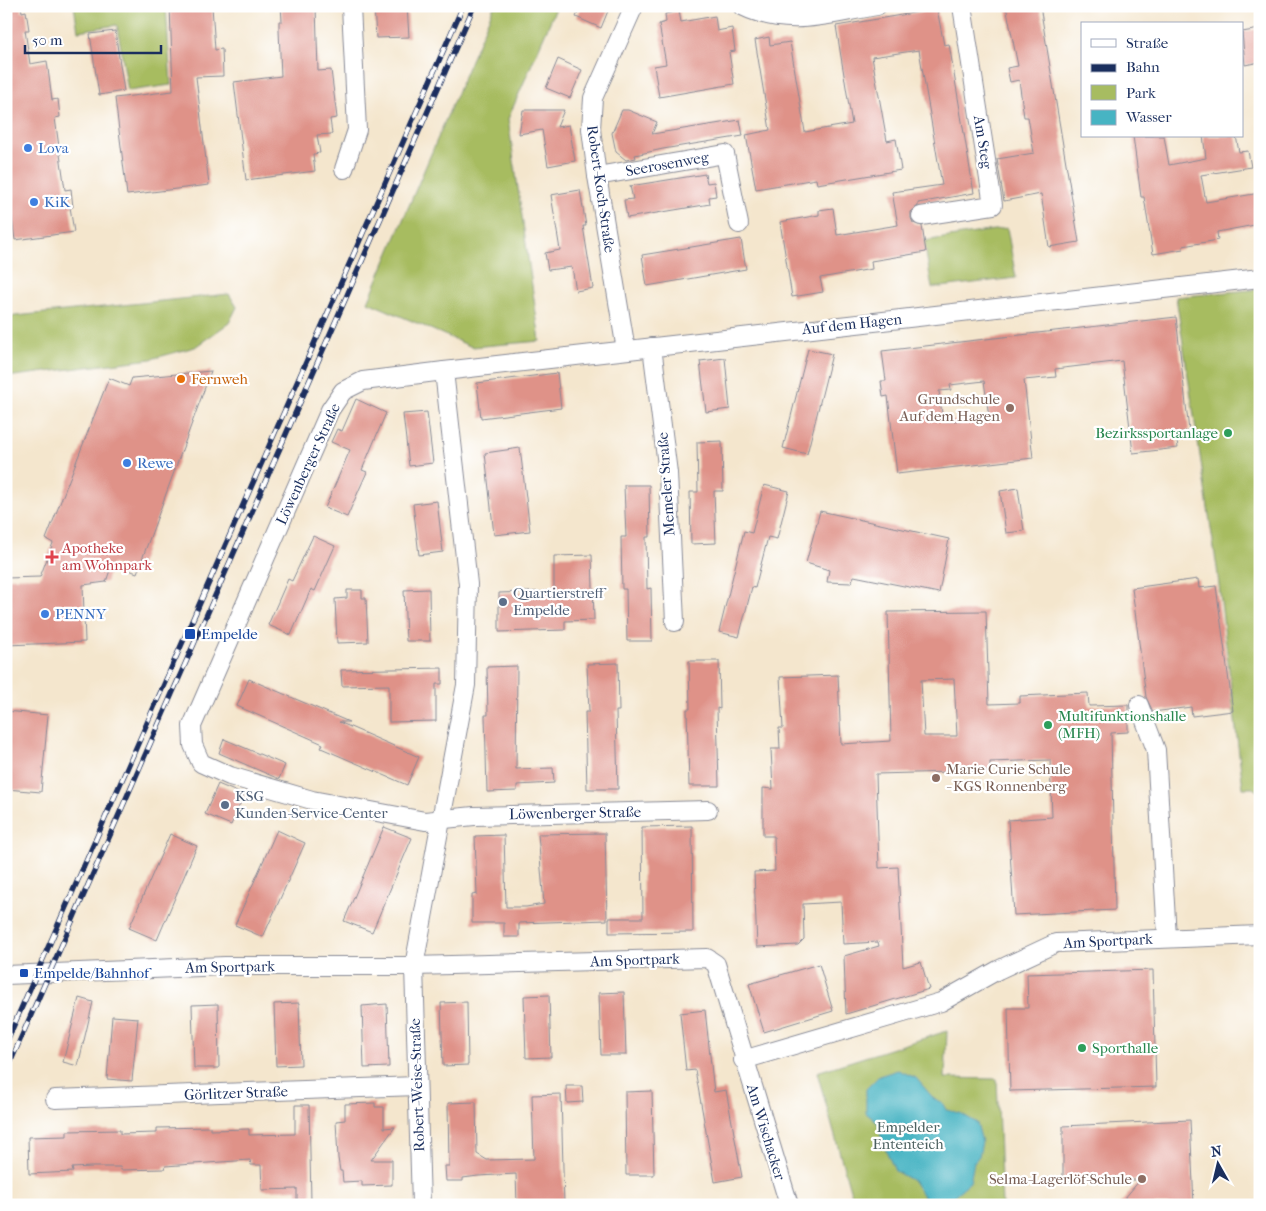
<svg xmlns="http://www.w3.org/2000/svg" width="1266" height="1211" viewBox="0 0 1266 1211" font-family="'IM FELL French Canon',serif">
<rect width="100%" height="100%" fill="#fff"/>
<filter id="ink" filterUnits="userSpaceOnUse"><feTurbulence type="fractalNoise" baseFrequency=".02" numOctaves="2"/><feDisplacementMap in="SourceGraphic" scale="10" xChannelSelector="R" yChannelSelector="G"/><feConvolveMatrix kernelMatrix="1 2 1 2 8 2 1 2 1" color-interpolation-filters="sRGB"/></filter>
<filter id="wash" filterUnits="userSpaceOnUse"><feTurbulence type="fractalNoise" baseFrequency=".0096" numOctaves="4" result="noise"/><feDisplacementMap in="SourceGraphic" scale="20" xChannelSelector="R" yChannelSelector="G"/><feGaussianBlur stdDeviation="1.12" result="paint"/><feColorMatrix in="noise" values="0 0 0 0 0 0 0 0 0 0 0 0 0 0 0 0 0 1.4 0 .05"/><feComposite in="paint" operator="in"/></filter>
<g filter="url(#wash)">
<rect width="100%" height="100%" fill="#f4e6cd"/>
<!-- green -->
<g fill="#a7bc61" stroke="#617660">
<path d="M74 6H166L171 85 128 91 117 25 78 31Z"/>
<path d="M494 6H557L508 119 540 341 472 347 368 302Z"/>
<path d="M1007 228 1016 278 932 288 924 241Z"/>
<path d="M1260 289V793L1253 788H1243L1217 568 1176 297Z"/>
<path d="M229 294 237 307 229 323 195 347 151 359 6 377V317Z"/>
<path d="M947 1031 945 1078 997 1079 1002 1205H870L852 1197 817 1072Z"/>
</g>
<!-- water -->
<path fill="#47b4c3" stroke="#317290" d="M898 1070 916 1078 935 1100 942 1102 946 1110 960 1113 977 1123 982 1142 979 1156 974 1162 970 1182 951 1198 938 1203 927 1202 913 1181 895 1171 882 1141 878 1123 866 1113V1089L879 1076Z"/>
<g id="blocks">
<!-- building -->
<g fill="#df9288" fill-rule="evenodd">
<path d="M6 6H21L22 12 26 11 29 30H25L30 64 47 61 52 100 58 99 60 117 55 118 65 190 71 189 73 207H70L74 232 15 240 6 176Z"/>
<path d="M170 6H212L215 50 222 49 223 76 196 77 209 185 127 195 115 98 173 91Z"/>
<path d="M281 6H316L318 71 331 70 337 118 330 119 332 134 317 135 320 153 313 154 315 171 246 180 234 82 281 76 279 30V21H282Z"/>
<path d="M374 6H407L409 37 376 38Z"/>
<path d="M581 6H610L601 28 576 17Z"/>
<path d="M1006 6H1040L1079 242 1049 247 1041 194 1004 201 997 159 1034 153 1028 117H1024L1019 80 1010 82 1007 68 1018 66Z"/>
<path d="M937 9 944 45 949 44 974 193 918 203V206L911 212V218L913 223 922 226 926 252 871 261 872 269 820 278 823 292 792 297 780 222 819 215V210L833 208 837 235 898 225 892 192 942 185 919 50 872 57 887 141 896 139 901 170 817 184 816 179 756 189 746 135 770 130 755 40 769 37 770 45 790 42 805 132 852 124 836 26Z"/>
<path d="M679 11 681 22 715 16 717 31 732 28 735 51 729 52 734 84 659 97 654 66 666 64 659 24 666 22 665 14Z"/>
<path d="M1260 29V62L1245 65 1242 32Z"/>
<path d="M115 31 124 91 99 95 90 34Z"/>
<path d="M558 59 582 70 570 98 546 88Z"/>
<path d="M523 110H564L557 127 569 125 575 161 548 166 542 130 519 134Z"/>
<path d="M622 110H628L657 122 652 134 740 120 743 136 663 149 635 155 636 158 626 160 616 152 612 133Z"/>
<path d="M1133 136H1164L1169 165 1206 158 1203 136H1236L1239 152 1248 151 1251 167 1201 175 1206 202 1260 193V224L1217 232 1218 240 1183 246V249L1153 254 1144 197H1141Z"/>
<path d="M705 174 707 183 714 182 716 196 709 197 710 204 627 218 624 200 633 199 630 186Z"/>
<path d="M580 190 586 226H583L593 288 576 291 572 267 548 270 545 253 560 250 551 195Z"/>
<path d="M741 239 746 269 647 286 642 255Z"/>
<path d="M1176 317 1189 431 1176 433 1178 448 1133 453 1122 361 1055 369 1056 377 1024 380 1033 458 897 474 888 396 883 397 881 381H886L882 351ZM984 381 989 417 943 422 939 391 951 390 950 385Z"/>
<path d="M808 349 832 354 807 454 783 448Z"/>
<path d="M725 358 730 409 706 412 700 361Z"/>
<path d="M211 371 137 573 112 564 106 582 83 585 85 642 6 645V578L40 577 53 543 46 539 109 378 129 386 132 378Z"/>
<path d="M557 373 561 408 481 418 477 383Z"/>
<path d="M356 399 386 413 362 470 367 472 347 517 325 508 350 450 331 442 337 429 342 431Z"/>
<path d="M427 412 433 463 409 466 403 414Z"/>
<path d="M722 441 723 491H714L716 543 691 544 690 492H698L697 442Z"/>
<path d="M520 448 530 531 494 535 485 453Z"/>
<path d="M624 485H649L650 537H646L647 589 651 588 652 641H627L626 589H622L621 537H626Z"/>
<path d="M764 485 789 491 777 539 768 537 755 588 752 587 739 637 719 632 744 531 752 533Z"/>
<path d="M1018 488 1024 531 1006 533 1000 491Z"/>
<path d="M437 501 443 552 419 555 413 504Z"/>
<path d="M820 511 949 539 939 593 854 576 851 583 827 582 829 570 806 563Z"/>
<path d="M313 536 335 546 315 591 311 589 291 635 268 625 288 579 292 581Z"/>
<path d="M592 555 594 620 565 621V630L499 632V593L554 591V556Z"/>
<path d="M1198 579 1199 588 1216 586 1233 711 1192 716 1191 707 1153 712 1146 697 1132 588Z"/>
<path d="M429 589 430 641H406L404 590Z"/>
<path d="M347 590H362V598H366L368 642 337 643 335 599 347 598Z"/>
<path d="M986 611 989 704 1020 703V696L1088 693 1089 706 1128 705V732L1111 733 1115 910 1014 915 1008 820 1052 817 1050 760 990 762V771L876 774 879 868 898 867 903 967 921 962 929 989 846 1014 844 956 879 946 878 942 843 944 841 902 803 904 804 939 798 945 757 947 754 872 775 871 774 836H763V788L773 789 771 749H780L779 728H783L780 677 838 675 841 744 891 741 888 612ZM954 679 957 736H924L921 680Z"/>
<path d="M689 661H719L720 709 717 708 719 786H689L687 709H690Z"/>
<path d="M618 663 619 711H616L618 789H587L585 712H589L587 664Z"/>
<path d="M517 666 516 769 553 768 554 783 517 785V791L487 792 485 715H488L487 667Z"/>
<path d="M442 668V684H436V721L389 722V685L342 686 341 670Z"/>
<path d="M249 679 349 722H339L419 757 407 785 321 748 323 744 237 706Z"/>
<path d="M6 711 48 715 41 792 6 789Z"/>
<path d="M224 739 285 765 279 779 219 753Z"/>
<path d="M218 784 244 795 231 825 205 814Z"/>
<path d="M692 826 693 932 609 933V918H643L642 827Z"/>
<path d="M384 827 412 838 372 932 344 921Z"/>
<path d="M277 830 305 843 263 937 235 925Z"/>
<path d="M605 833 607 920 519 923V937H504V923H472V895L477 894 475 836 504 835 506 907H526L544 904 538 834Z"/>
<path d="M170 834 197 846 157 940 129 928Z"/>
<path d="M819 964 833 1011 764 1032 749 984Z"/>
<path d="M1153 970 1156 1087 1010 1091 1008 1008H1028L1027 974Z"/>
<path d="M624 992 626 1055H601L599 993Z"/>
<path d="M549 995 551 1057 526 1058 524 996Z"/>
<path d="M79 998 93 1002 78 1066 63 1062Z"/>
<path d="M467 1002 468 1065 443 1066 441 1003Z"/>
<path d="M299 1003 301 1065 276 1066 274 1004Z"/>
<path d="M218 1004 219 1068H194L192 1005Z"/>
<path d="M387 1004 389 1067 364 1068 362 1006Z"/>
<path d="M705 1010 714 1092 726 1090 742 1177 715 1182 695 1070 686 1071 680 1013Z"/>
<path d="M112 1016 138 1018 132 1081 107 1079Z"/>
<path d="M566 1086H582L583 1102 567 1103Z"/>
<path d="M652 1091 654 1175H626L625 1092Z"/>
<path d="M561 1094 564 1205H517L516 1174 478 1176 463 1178V1181H446L445 1166H449L448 1103 476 1102 477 1154 487 1160 534 1159 532 1095Z"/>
<path d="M375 1103V1107H384V1128L395 1127 371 1160H392V1185L362 1186V1181L343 1182 342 1171H340L338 1158 336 1121 345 1120V1104Z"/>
<path d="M295 1105H309L311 1202 297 1203V1189L262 1190 261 1165H251L250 1160 165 1166 164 1169 121 1170 120 1167H91L72 1168 73 1172 29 1174 28 1137 67 1136V1131L120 1130V1134L157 1133V1128L210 1127V1130L249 1129V1135L295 1134Z"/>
<path d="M1190 1120 1194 1205H1119L1140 1180H1063V1126Z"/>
</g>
</g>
</g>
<g filter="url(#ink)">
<use href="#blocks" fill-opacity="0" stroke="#888a96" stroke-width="1"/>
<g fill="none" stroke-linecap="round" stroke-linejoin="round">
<defs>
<g id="minor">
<path d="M742 6C789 29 828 14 877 6"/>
<path d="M344 169 357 130 351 6"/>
<path d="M597 176 725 154 739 224"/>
<path d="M921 216 993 205 962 6"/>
<path d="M652 347 668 473 675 622"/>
<path d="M626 350 597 176 591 129 593 98 634 6"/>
<path d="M1139 705 1156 750 1167 937"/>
<path d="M708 810 474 816 425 821 312 800 230 776 201 763 193 745 192 726 330 410 343 391 363 381 444 371 1260 278"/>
<path d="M6 975 225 966H414L707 958 716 964 789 1205"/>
<path d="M743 1060 941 1002 998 970 1056 943 1260 935"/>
<path d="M55 1099 417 1086"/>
<path d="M421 1205 414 966 466 685 468 584 444 371"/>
</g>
</defs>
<!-- minor casing -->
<use href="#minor" stroke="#888a96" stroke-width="20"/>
<!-- minor -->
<use href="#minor" stroke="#fff" stroke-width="18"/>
<defs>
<g id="rail">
<path d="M6 1043 463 6"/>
<path d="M6 1072 474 6"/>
</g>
</defs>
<!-- rail casing -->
<use href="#rail" stroke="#1b2f5e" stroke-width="5.5"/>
<!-- rail -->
<use href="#rail" stroke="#fff" stroke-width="4" stroke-dasharray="11" stroke-linecap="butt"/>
</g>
</g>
<!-- markers -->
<g fill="#3f7fe0" stroke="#fff" stroke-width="2">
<circle cx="28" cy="148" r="5"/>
<circle cx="34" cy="202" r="5"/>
<circle cx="127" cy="463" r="5"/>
<circle cx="45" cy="614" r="5"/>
</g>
<circle fill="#e8710a" stroke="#fff" stroke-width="2" cx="181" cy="379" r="5"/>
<g fill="#8d6e63" stroke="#fff" stroke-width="2">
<circle cx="1010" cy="408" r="5"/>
<circle cx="936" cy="778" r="5"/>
<circle cx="1142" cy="1179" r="5"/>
</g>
<g fill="#2e9e5b" stroke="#fff" stroke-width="2">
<circle cx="1228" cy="433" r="5"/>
<circle cx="1048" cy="725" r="5"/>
<circle cx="1082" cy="1048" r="5"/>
</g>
<path fill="#e0444e" stroke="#fff" stroke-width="2" d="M49.5 549.5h5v5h5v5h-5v5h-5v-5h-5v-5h5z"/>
<g fill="#5c6f8a" stroke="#fff" stroke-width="2">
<circle cx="503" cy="602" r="5"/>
<circle cx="225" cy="805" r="5"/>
</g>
<g fill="#1a4fb4" stroke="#fff" stroke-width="2">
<rect x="184" y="628" width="12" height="12" rx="2.5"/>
<rect x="19" y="968" width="10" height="10" rx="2.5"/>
</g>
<g text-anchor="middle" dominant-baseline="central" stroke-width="4.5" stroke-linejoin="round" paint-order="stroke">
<!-- street labels -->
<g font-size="15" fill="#1b2f5e" stroke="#fff">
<text transform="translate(983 142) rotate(81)">Am Steg</text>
<text transform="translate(667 164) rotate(-10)">Seerosenweg</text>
<text transform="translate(601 189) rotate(82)">Robert-Koch-Straße</text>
<text transform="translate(852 324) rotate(-6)">Auf dem Hagen</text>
<text transform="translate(308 464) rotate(-65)">Löwenberger Straße</text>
<text transform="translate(666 484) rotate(-94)">Memeler Straße</text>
<text transform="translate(575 813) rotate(-1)">Löwenberger Straße</text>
<text transform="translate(1108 941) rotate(-3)">Am Sportpark</text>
<text transform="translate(635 960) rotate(-2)">Am Sportpark</text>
<text transform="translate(230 967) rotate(-1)">Am Sportpark</text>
<text transform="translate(417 1085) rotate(-92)">Robert-Weise-Straße</text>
<text transform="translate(236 1093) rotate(-2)">Görlitzer Straße</text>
<text transform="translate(766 1132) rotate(73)">Am Wischacker</text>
</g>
<!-- shop labels -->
<g font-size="15" fill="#366cbe" stroke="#fff" text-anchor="start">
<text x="38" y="148">Lova</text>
<text x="44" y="202">KiK</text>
<text x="137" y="463">Rewe</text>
<text x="55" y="614">PENNY</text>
</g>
<!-- food labels -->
<g font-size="15" fill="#c56008" stroke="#fff" text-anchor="start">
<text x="191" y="379">Fernweh</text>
</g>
<!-- education labels -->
<g font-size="15" fill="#785e54" stroke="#fff" text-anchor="end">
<text x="1000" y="399">Grundschule<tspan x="1000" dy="17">Auf dem Hagen</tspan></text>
<text x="946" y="769" text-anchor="start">Marie Curie Schule<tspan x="946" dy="17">- KGS Ronnenberg</tspan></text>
<text x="1132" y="1179">Selma-Lagerlöf-Schule</text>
</g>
<!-- leisure labels -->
<g font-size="15" fill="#27864d" stroke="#fff" text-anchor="start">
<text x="1218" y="433" text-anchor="end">Bezirkssportanlage</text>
<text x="1058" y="716">Multifunktionshalle<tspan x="1058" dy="17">(MFH)</tspan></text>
<text x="1092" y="1048">Sporthalle</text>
</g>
<!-- health labels -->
<g font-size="15" fill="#be3a42" stroke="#fff" text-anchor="start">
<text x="62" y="548">Apotheke<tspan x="62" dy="17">am Wohnpark</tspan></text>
</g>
<!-- service labels -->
<g font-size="15" fill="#4e5e75" stroke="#fff" text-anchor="start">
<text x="513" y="593">Quartierstreff<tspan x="513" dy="17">Empelde</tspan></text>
<text x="235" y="796">KSG<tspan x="235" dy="17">Kunden-Service-Center</tspan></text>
</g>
<!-- transit labels -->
<g font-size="15" fill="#164399" stroke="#fff" text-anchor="start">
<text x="201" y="634">Empelde</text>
<text x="34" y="973">Empelde/Bahnhof</text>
</g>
<!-- park labels -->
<g font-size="15" fill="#4c605f" stroke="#fff">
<text x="908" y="1127">Empelder<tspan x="908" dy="17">Ententeich</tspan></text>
</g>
</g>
<!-- margin -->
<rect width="1266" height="1211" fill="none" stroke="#fff" stroke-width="25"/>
<!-- legend -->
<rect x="1081" y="22" width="162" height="115" fill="#ffffff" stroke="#a4acbf"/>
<rect x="1091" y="39" width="25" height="8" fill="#ffffff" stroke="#a4acbf"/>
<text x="1126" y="48" font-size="15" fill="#1b2f5e">Straße</text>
<rect x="1091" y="64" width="25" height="8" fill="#1b2f5e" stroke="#a4acbf"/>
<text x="1126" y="72" font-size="15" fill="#1b2f5e">Bahn</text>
<rect x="1091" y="85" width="25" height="15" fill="#a7bc61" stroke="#a4acbf"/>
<text x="1126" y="98" font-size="15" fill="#1b2f5e">Park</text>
<rect x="1091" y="110" width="25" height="15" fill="#47b4c3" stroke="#a4acbf"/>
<text x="1126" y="122" font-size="15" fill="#1b2f5e">Wasser</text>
<!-- north arrow -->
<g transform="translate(1218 1164) rotate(352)" stroke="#ffffff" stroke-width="4" paint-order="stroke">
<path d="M0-4L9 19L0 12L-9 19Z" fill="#1b2f5e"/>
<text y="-8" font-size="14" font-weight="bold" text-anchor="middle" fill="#1b2f5e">N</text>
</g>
<!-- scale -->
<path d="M25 45v8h136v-8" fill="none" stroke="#1b2f5e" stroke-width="2.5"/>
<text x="32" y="45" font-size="15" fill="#1b2f5e" stroke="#ffffff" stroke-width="4" paint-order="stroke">50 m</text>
</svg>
